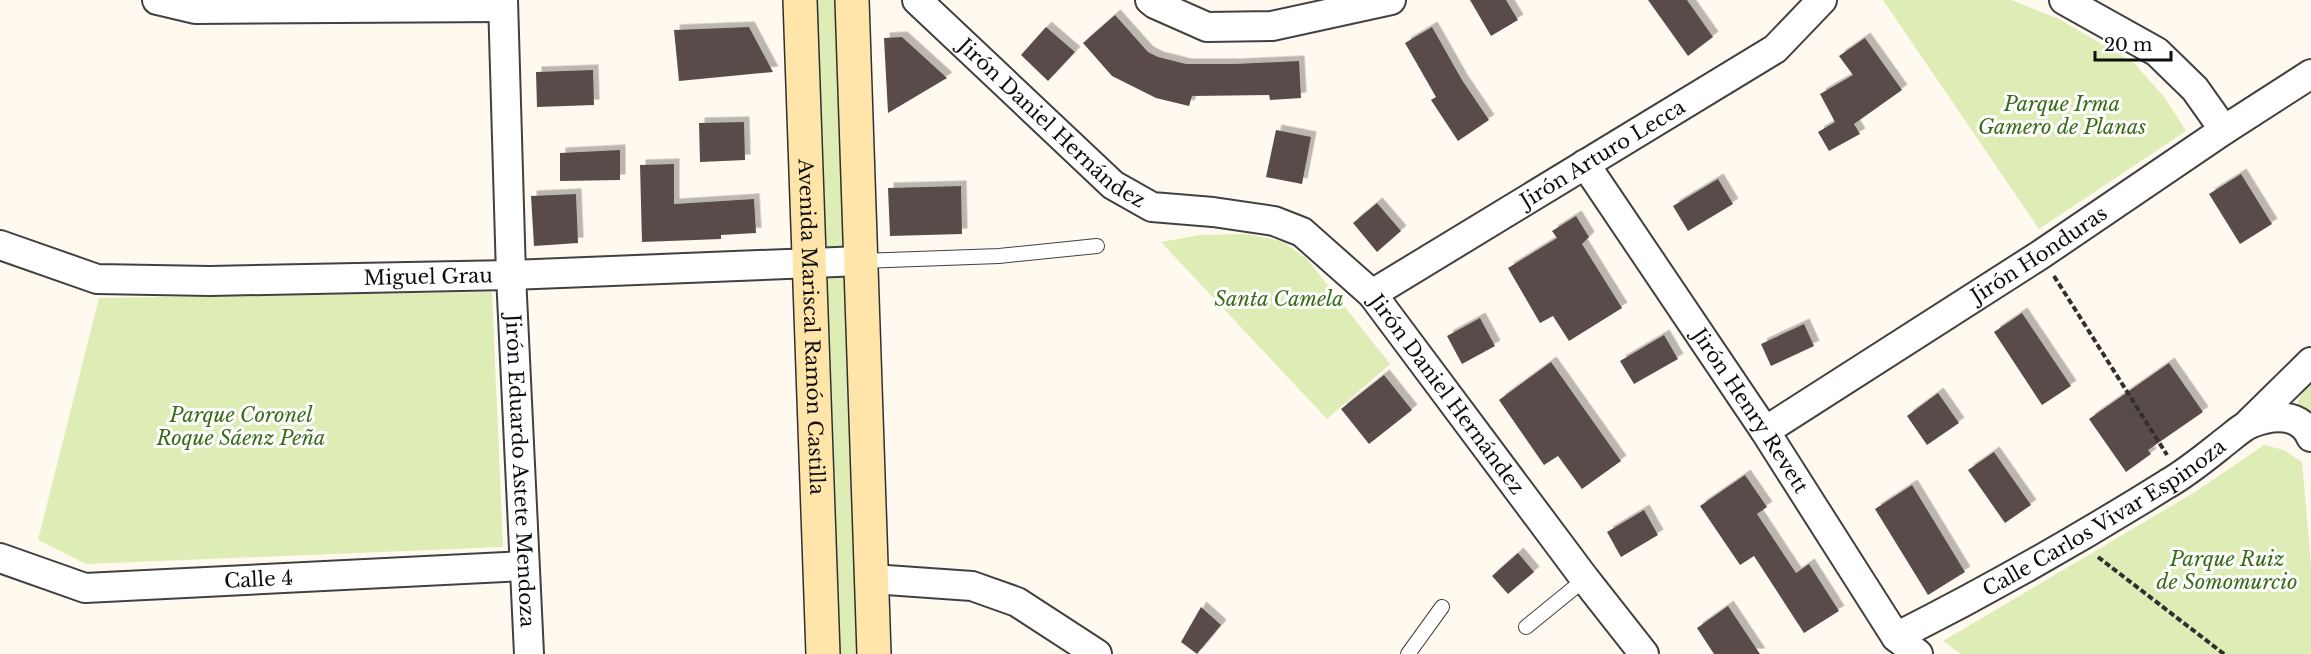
<svg xmlns="http://www.w3.org/2000/svg" width="2311" height="654" viewBox="0 0 2311 654" font-family="'Libre Baskerville',serif">
<defs>
<filter id="shadow"><feDropShadow dx="5.5" dy="-5.5" stdDeviation="0" flood-color="#0004"/></filter>
</defs>
<rect width="100%" height="100%" fill="#fff9ef"/>
<!-- green -->
<g fill="#ddedb5">
<path d="M809 0H844L850 250 825 252Z"/>
<path d="M1883 0H2011L2059 19 2134 63 2165 98 2186 131 2039 229Z"/>
<path d="M1246 234 1282 241 1307 259 1390 364 1327 419 1161 242 1200 235Z"/>
<path d="M830 273 850 274 859 654H834L827 281Z"/>
<path d="M492 292 503 547 86 564 38 540 99 298Z"/>
<path d="M2311 379V415L2296 409 2298 401Z"/>
<path d="M2264 445 2284 450 2302 462 2311 563V654H1961L1943 641 2195 492Z"/>
</g>
<!-- building -->
<g fill="#584c49" filter="url(#shadow)">
<path d="M1470 0H1506L1518 20 1491 36Z"/>
<path d="M1648 0H1687L1713 37 1688 56Z"/>
<path d="M1115 15 1148 52 1158 57 1186 64H1234L1299 61 1301 98 1270 100 1269 95 1192 96 1189 106 1156 98 1112 76 1083 43Z"/>
<path d="M749 27 773 72 679 81 674 30Z"/>
<path d="M1046 27 1075 52 1048 81 1021 55Z"/>
<path d="M1432 27 1462 80 1489 120 1458 141 1431 100 1436 97 1405 43Z"/>
<path d="M902 37 947 78 888 113 884 38Z"/>
<path d="M1865 38 1902 90 1854 124 1860 134 1829 151 1818 132 1835 122 1820 94 1853 75 1839 56Z"/>
<path d="M593 70 594 105 537 107 536 72Z"/>
<path d="M744 122 745 160 700 162 699 123Z"/>
<path d="M1276 130 1311 137 1302 184 1266 177Z"/>
<path d="M620 150V180L560 181V153Z"/>
<path d="M674 164V204L754 199 756 233 721 235V239L642 242 640 165Z"/>
<path d="M2241 174 2272 224 2240 244 2209 194Z"/>
<path d="M1718 179 1733 204 1688 231 1673 206Z"/>
<path d="M961 186 962 234 890 236 888 188Z"/>
<path d="M576 194 578 243 534 246 531 196Z"/>
<path d="M1377 203 1401 231 1377 252 1353 223Z"/>
<path d="M1576 216 1589 237 1582 244 1622 308 1569 341 1553 316 1540 323 1508 268 1557 238 1552 231Z"/>
<path d="M2022 313 2071 386 2042 405 1994 332Z"/>
<path d="M1480 318 1495 346 1462 364 1447 336Z"/>
<path d="M1804 324 1814 346 1771 366 1761 344Z"/>
<path d="M1664 335 1678 359 1634 384 1620 361Z"/>
<path d="M1551 362 1621 461 1582 489 1558 456 1544 465 1499 400Z"/>
<path d="M2169 363 2203 412 2148 450 2151 454 2126 472 2089 419Z"/>
<path d="M1384 375 1412 410 1369 444 1341 409Z"/>
<path d="M1938 393 1959 423 1927 445 1907 416Z"/>
<path d="M1994 452 2031 505 2005 523 1968 470Z"/>
<path d="M1745 475 1767 507 1757 514 1796 573 1809 564 1839 611 1804 633 1754 556 1740 565 1700 506Z"/>
<path d="M1912 485 1965 572 1928 595 1875 509Z"/>
<path d="M1644 510 1658 535 1621 557 1607 532Z"/>
<path d="M1518 553 1534 572 1508 594 1492 576Z"/>
<path d="M1728 606 1760 654H1714L1697 628Z"/>
<path d="M1201 607 1221 625 1197 654 1181 642Z"/>
</g>
<g fill="none" stroke-linecap="round" stroke-linejoin="round">
<defs>
<g id="service">
<path d="M861 261 999 256 1097 246"/>
<path d="M1526 627 1585 579"/>
<path d="M1408 654 1442 607"/>
</g>
<g id="minor">
<path d="M157 0 195 9 503 7"/>
<path id="s1" d="M503 0 511 275 529 654"/>
<path id="s2" d="M917 0 1113 185 1152 207 1213 212 1274 221 1302 232 1372 294 1585 579 1644 654"/>
<path d="M1150 0 1155 4 1207 27 1272 26 1391 0"/>
<path d="M2064 0 2157 52 2195 89 2224 130"/>
<path id="s3" d="M1585 164 1765 431 1896 637 1918 654"/>
<path id="s4" d="M0 245 97 279 210 281 511 275 861 261"/>
<path id="s5" d="M1372 294 1775 49 1822 0"/>
<path d="M2249 423 2311 362"/>
<path id="s6" d="M1765 431 2040 255 2224 130 2311 74"/>
<path id="s7" d="M0 558 85 588 524 566"/>
<path d="M872 579 972 586 1017 602 1097 654"/>
<path id="s8" d="M1896 637C1989 590 2079 539 2167 484 2188 472 2207 456 2226 441 2234 435 2243 426 2252 423 2272 415 2300 412 2311 437"/>
</g>
<g id="secondary">
<path id="s9" d="M800 0 823 654"/>
<path d="M852 0 874 654"/>
</g>
</defs>
<!-- service casing -->
<use href="#service" stroke="#414141" stroke-width="16"/>
<!-- minor casing -->
<use href="#minor" stroke="#414141" stroke-width="32"/>
<!-- secondary casing -->
<use href="#secondary" stroke="#303030" stroke-width="36"/>
<!-- path -->
<g stroke="#303030" stroke-width="4" stroke-dasharray="6 3" stroke-linecap="butt">
<path d="M2054 276 2167 455"/>
<path d="M2098 557 2224 654"/>
</g>
<!-- service -->
<use href="#service" stroke="#fff" stroke-width="14"/>
<!-- minor -->
<use href="#minor" stroke="#fff" stroke-width="28"/>
<!-- secondary -->
<use href="#secondary" stroke="#ffe5aa" stroke-width="33"/>
</g>
<g text-anchor="middle" dominant-baseline="central" stroke-width="6" stroke-linejoin="round" paint-order="stroke">
<!-- park labels -->
<g font-size="20" font-style="italic" fill="#3a6c18" stroke="#fff">
<text x="2062" y="104">Parque Irma<tspan x="2062" dy="23">Gamero de Planas</tspan></text>
<text x="1279" y="299">Santa Camela</text>
<text x="241" y="415">Parque Coronel<tspan x="241" dy="23">Roque Sáenz Peña</tspan></text>
<text x="2227" y="559">Parque Ruiz<tspan x="2227" dy="23">de Somomurcio</tspan></text>
</g>
<!-- street labels -->
<g font-size="20" fill="#0e0e0e" stroke="#fff">
<text stroke="none"><textPath href="#s2" startOffset="183">Jirón Daniel Hernández</textPath></text>
<text stroke="none"><textPath href="#s5" startOffset="270">Jirón Arturo Lecca</textPath></text>
<text stroke="none"><textPath href="#s6" startOffset="326">Jirón Honduras</textPath></text>
<text stroke="none"><textPath href="#s4" startOffset="434">Miguel Grau</textPath></text>
<text stroke="none"><textPath href="#s9" startOffset="327">Avenida Mariscal Ramón Castilla</textPath></text>
<text stroke="none"><textPath href="#s2" startOffset="686">Jirón Daniel Hernández</textPath></text>
<text stroke="none"><textPath href="#s3" startOffset="297">Jirón Henry Revett</textPath></text>
<text stroke="none"><textPath href="#s1" startOffset="471">Jirón Eduardo Astete Mendoza</textPath></text>
<text stroke="none"><textPath href="#s8" startOffset="240">Calle Carlos Vivar Espinoza</textPath></text>
<text stroke="none"><textPath href="#s7" startOffset="264">Calle 4</textPath></text>
</g>
</g>
<!-- scale -->
<path d="M2095 51v9h76v-9" fill="none" stroke="#0e0e0e" stroke-width="3"/>
<text x="2104" y="51" font-size="18" fill="#0e0e0e" stroke="#ffffff" stroke-width="4.5" paint-order="stroke">20 m</text>
</svg>
